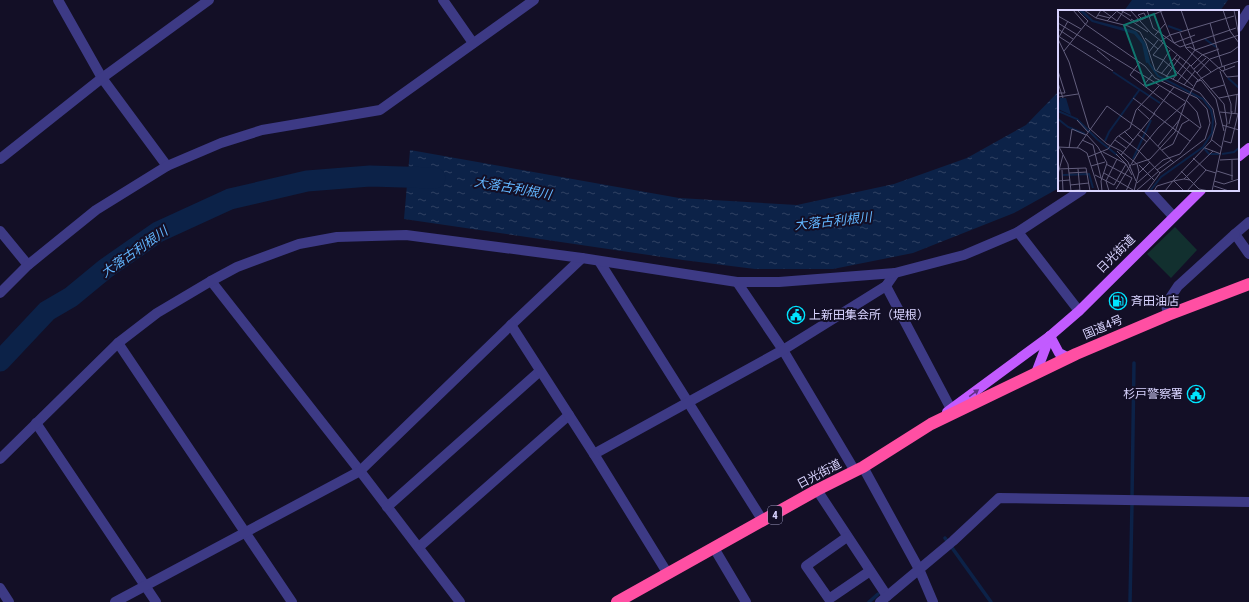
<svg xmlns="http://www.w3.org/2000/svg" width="1249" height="602" viewBox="0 0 1249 602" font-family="'Roboto Condensed','Noto Sans JP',sans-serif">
<defs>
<pattern id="water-ripples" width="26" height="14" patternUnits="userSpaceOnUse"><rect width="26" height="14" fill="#0c2248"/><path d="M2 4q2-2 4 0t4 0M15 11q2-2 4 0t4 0" fill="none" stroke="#2f4163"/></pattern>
</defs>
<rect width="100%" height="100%" fill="#130f26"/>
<!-- green -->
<path fill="#12302f" d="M1175 227 1197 250 1171 278 1147 254Z"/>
<!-- water -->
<g fill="url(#water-ripples)">
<path d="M1132 0H1228L1220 11H1124Z"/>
<path d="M1059 91V188L1014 213 913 253 833 269H755L683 260 404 219 410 150 679 198 797 205 894 184 967 158 1026 125Z"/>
</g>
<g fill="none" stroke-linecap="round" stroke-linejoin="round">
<!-- stream -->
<g stroke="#0c2248" stroke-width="3.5">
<path d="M1132 497 1134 363"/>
<path d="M945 538 991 602"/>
<path d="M869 602 878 594"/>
<path d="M1130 602 1132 504"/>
</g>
<!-- river -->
<path stroke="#0c2248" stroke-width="21" d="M0 361 47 311 71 297 105 269 158 232 230 199 307 181 370 176 435 178"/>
<!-- minor -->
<g stroke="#3d3a85" stroke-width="10">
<path d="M58 0 102 78 167 166"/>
<path d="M443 0 473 43"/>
<path d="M1238 27 1249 10"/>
<path d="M0 159 102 78 209 0"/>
<path d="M1149 190 1173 216"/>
<path d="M1249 222 1235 234 1249 254"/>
<path d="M0 231 28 265"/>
<path d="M1018 232 1079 311"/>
<path d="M599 261 763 521"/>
<path d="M211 281 360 471 460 602"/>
<path d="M737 282 783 350 855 471"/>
<path d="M886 286 951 409"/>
<path d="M0 293 28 265 96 210 167 166 221 143 262 130 380 110 534 0"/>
<path d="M1168 315 1166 304 1178 286 1235 234"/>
<path d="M511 325 582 258"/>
<path d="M118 343 292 602"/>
<path d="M36 423 156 602"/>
<path d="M594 454 783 350 886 286 895 273"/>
<path d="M0 459 118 343 157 313 211 281 237 267 299 244 337 237 406 235 582 258 737 282H779L895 273 964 255 1018 232 1082 190"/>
<path d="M863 467 919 569 933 602"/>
<path d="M817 490 887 596"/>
<path d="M387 507 540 371"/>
<path d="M847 537 806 566 829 599 870 571"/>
<path d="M419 547 569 415"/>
<path d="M714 548 746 602"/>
<path d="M0 588 9 602"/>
<path d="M115 602 360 471 511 325 594 454 668 574"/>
<path d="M880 602 953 541 999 498 1249 502"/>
</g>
<!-- major -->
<g stroke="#c25bff" stroke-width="10">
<path d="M1238 157 1249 148"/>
<path d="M1050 336 1059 353 1069 358"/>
<path d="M1036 373 1050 336"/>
<path d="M947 412 1050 336 1079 311 1201 190"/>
</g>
<!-- highway -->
<path stroke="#ff4fa3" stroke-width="12" d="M617 602 817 490 863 467 931 424 1076 354 1168 315 1249 284"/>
</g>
<!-- one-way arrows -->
<defs><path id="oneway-solid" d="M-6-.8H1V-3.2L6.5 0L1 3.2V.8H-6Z"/></defs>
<use fill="#623188" href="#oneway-solid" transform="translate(974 393) rotate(-36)"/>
<!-- icons -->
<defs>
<symbol id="fuel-ring" viewBox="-11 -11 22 22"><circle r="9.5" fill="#130f26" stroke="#00e5ff" stroke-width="1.5"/><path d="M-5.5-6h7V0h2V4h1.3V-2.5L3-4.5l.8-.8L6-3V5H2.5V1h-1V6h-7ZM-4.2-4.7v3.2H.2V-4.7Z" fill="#00e5ff"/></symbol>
<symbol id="civic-ring" viewBox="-11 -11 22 22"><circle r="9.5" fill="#130f26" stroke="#00e5ff" stroke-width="1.5"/><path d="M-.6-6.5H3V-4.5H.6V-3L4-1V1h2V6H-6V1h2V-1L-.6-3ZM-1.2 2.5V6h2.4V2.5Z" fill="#00e5ff"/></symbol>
</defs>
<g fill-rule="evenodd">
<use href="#fuel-ring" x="1108" y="291" width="20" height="20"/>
<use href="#civic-ring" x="786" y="305" width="20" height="20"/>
<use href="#civic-ring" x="1186" y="384" width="20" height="20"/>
</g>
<g text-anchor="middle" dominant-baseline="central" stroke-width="4" stroke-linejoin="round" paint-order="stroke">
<!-- shield labels -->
<rect fill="#130f26" stroke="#9e99be" stroke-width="1" x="768" y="506" width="14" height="18" rx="3"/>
<g font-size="11" font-weight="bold" fill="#d9d4ff">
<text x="775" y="515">4</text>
</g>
<!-- street labels -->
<g font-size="12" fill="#d9d4ff" stroke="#130f26">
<text transform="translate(1116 254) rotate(-45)">日光街道</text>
<text transform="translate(1103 327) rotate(-23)">国道4号</text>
<text transform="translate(819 474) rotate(-28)">日光街道</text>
</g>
<!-- poi labels -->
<g font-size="12" fill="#d9d4ff" stroke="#130f26" text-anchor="start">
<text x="1131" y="301">斉田油店</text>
<text x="809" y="315">上新田集会所（堤根）</text>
<text x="1183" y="394" text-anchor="end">杉戸警察署</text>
</g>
<!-- water labels -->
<g font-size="13" font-style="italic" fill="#62b6ff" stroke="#130f26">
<text transform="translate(513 188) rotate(10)">大落古利根川</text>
<text transform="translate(833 221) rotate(-6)">大落古利根川</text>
<text transform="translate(134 252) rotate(-35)">大落古利根川</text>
</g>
</g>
<!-- overview -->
<g transform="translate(1058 10)">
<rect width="181" height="181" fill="#130f26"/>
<path d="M20 0H25L35 10 78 21 88 34 92 52 88 53 84 34 76 24 34 12ZM2 88H8L13 105 0 99Z" fill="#0c2248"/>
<path fill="none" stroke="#0c2248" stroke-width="2" d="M110 16 124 21M147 29 158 37M89 50 100 66 145 89 153 100 155 109 154 123 145 137 103 167 92 181M55 62 102 93M170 68 181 78M0 101 19 109 39 129 59 145M0 109 10 117 27 124M47 131 51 122 82 79M145 137 151 144H161M164 144 176 142 181 138M75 149 93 110M5 165 31 164 35 178"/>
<path fill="none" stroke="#625e7d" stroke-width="1" d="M15 0 27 14 87 56 97 68 139 88 149 99 152 113 147 129 102 163 89 181M26 0 38 8M43 0 38 8 70 16 82 22 88 33 97 60 142 83 155 99 158 114 153 131 115 171 99 176 96 181M44 0 59 11 66 0M57 0 90 22M62 0 73 6M72 0 93 23 132 55 166 94 169 113 154 181M89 0 95 18 116 33 137 25M102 0 112 25 176 6M165 0 172 21 181 33M176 0 181 26M40 5 52 8M0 6 23 19M83 8 80 5 86 3 88 7M73 9 78 12 106 0M49 11 58 2M0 13 127 91M152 13 164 56M0 19 15 29M122 23 128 38 153 62M97 25 107 14M0 26 55 61M1 27 10 11M87 28 100 39M0 29 11 52 31 118 49 134 63 141 79 154 81 162 76 181M103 31 112 25 116 33 122 37 178 18M105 33 95 45 105 50 135 76M128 38 132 37 150 48 164 61 167 60M39 40 52 51M137 40 181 25M6 41 30 11 19 0M91 42 100 30M116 48 140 70M82 52 72 65 142 118M133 56 144 45 161 39M166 56 167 60 177 56M136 59 148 48M99 60 112 40M0 61 7 83H0M162 61 173 94V102M165 61 169 67 180 66M139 63 152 49 173 42 181 36M103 64 119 45M108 67 122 47M115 69 137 40 123 0M119 72 132 55M138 72 143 70 158 89 166 121M0 73 5 88M126 75 137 61M85 76 94 65M152 79 166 75M0 87 20 84M75 88 132 131M161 88 181 84M80 99 91 109M162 102 181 104M96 103 116 77M177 103 179 84M19 110 30 122M171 114 174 101M164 115 181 120M66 121 75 130M28 124 40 137 49 153 43 171 44 181M79 124 89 132M61 126 81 141 102 163M24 130 35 135 43 168M57 130 68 138M154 130 164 138M166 131 173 133 180 104M0 135 10 154 13 181M100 136 122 109M0 137 21 138 29 143 41 181M11 138 14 119 28 125M19 138 49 96 88 124 116 153M147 138 163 144M104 140 115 134 124 114 131 110M59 141 70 152 78 171M45 142 68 154 56 175M58 144 68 154 74 165M63 145 97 103M30 147 50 139 59 127 72 118 78 100 101 76M135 148 148 160M162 150 181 149M48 154 74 168 68 181M74 155 92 149 117 122 128 91 139 71 160 58 181 51M81 155 96 170M33 156 47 152M0 159 28 158 32 181M20 159 22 181M4 160 5 181M99 160 113 150M123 161 132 170M159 161 175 166M11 163 29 162M46 163 75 180M81 163 92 152M0 164 5 145M37 165 56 175M126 169 155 141M174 170V150M0 171 12 170M116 171 126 181M156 171 166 174 181 169M79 173 105 150 122 144 143 117 139 102 128 90M12 175 31 173M156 176 171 181M58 179 82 140 100 118 127 93M8 181 22 180M51 181 48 171 59 149M78 181 101 161M107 181 115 171 126 169 132 170 141 179 151 181M129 181 148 160 158 163"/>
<path fill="#0f766e" fill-opacity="0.15" stroke="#0f766e" stroke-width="2" d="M96 4 118 65 88 76 66 15Z"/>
<rect width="181" height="181" fill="none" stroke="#d9d4ff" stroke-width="2"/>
</g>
</svg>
